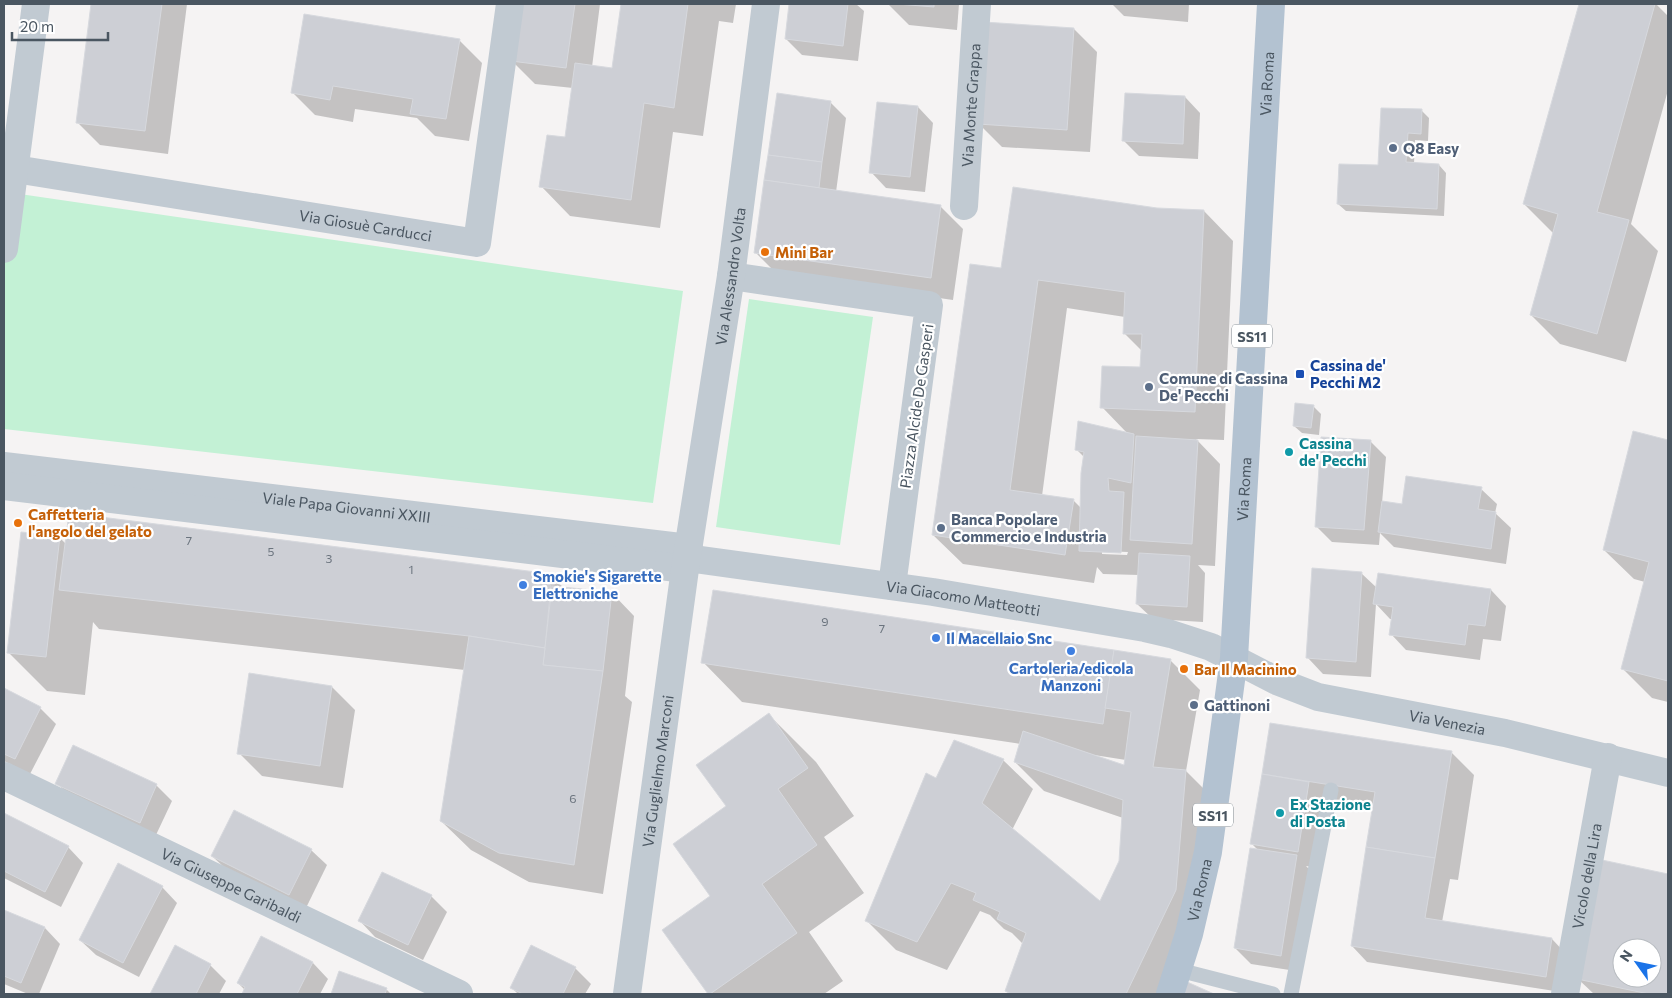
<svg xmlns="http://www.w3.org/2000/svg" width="1672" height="998" viewBox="0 0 1672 998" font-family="Commissioner,sans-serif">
<rect width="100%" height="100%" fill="#f5f3f3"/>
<!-- green -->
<g fill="#c3f1d5">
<path d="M13 193 683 291 653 503 4 429V262Z"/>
<path d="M749 299 873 317 840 545 716 527Z"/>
</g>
<!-- shadow -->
<g fill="#0003" fill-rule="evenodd">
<path d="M92 4H187L168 154 100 145 77 122Z"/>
<path d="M520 4H600L592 67 613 70 622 4H736L733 23 719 21 703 136 673 132 660 228 570 216 541 186 566 138 573 88 535 84 512 61Z"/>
<path d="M790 4H856L864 11 858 61 802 55 786 39Z"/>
<path d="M888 4H959L957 30 909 25Z"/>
<path d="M1112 4H1189L1188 22 1124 16Z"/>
<path d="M1580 4H1656L1668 16V90L1631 224 1658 251 1626 362 1560 344 1531 315 1554 234 1524 204Z"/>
<path d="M1074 29 1097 52 1090 152 1002 147 979 124Z"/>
<path d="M459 40 482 63 469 141 435 136 417 118 355 109 353 122 315 115 292 92Z"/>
<path d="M1185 97 1200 113 1198 159 1139 156 1123 140Z"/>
<path d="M830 102 846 118 836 192 940 206 963 229 953 300 778 275 755 252Z"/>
<path d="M918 107 933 123 925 192 886 188 871 172Z"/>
<path d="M1422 111 1429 118 1428 141 1415 140 1414 164 1439 165 1446 173 1444 216 1346 211 1338 204 1380 167Z"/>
<path d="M1157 209 1204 211 1233 241 1224 440 1196 439 1220 464 1215 566 1198 565 1205 573 1203 622 1153 619 1137 604 1139 575 1103 574 1097 567 1094 583 963 564 933 535 1002 270ZM1067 308 1125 317 1124 333 1142 351 1141 369 1102 407 1128 434 1076 449 1084 457 1081 508 1073 500 1042 496ZM1102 551 1128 552 1127 555 1102 554Z"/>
<path d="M1313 406 1321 414 1319 435 1302 433 1294 426Z"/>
<path d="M1634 432 1668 441V702L1652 698 1623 669 1645 582 1634 579 1604 550Z"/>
<path d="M1370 441 1386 457 1382 503 1403 506 1481 489 1497 504 1495 513 1511 528 1506 564 1394 547 1380 533 1379 545 1332 542 1317 527Z"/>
<path d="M59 537 66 544 551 576 564 588 612 593 634 616 625 696 632 702 603 894 529 882 471 850 441 821 465 670 99 629 93 622 85 695 47 691 8 652Z"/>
<path d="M1361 573 1377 588 1491 590 1506 606 1501 641 1483 639 1480 660 1406 650 1391 634 1393 619H1390L1376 604 1371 677 1323 674 1308 658Z"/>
<path d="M1171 661 1200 690 1186 771 1215 800 1169 994H1010L1006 991 1023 944 1012 933 1004 929 990 915 980 911 947 970 896 950 867 921 955 741 1003 760 1033 789 1012 830 1100 903 1120 861 1123 818 1044 791 1015 762 1021 744 742 702 703 662ZM1094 755 1126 760 1125 766 1094 756Z"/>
<path d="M332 687 355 710 343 788 262 776 239 753Z"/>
<path d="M4 690 40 708 56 724 30 774 4 761Z"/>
<path d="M769 715 816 762 854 816 824 837 864 893 809 932 843 981 824 994H709L664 930 712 896 728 807Z"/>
<path d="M1271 724 1451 752 1474 775 1458 880 1450 879 1442 922 1552 939 1567 955 1561 992 1367 962 1352 946 1373 810 1323 802 1313 867 1306 866 1312 872 1296 971 1251 964 1235 948 1258 850 1252 844Z"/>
<path d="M57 783 156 785 172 801 155 837 72 799Z"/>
<path d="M4 815 68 847 83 863 61 907 4 878Z"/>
<path d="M311 850 327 865 305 910 228 871 212 856Z"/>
<path d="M1603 862 1668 875V994H1594L1578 979ZM1622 948H1652V978H1622Z"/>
<path d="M162 887 177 903 139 977 96 955 80 940Z"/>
<path d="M431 896 447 912 423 960 375 937 360 921Z"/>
<path d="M4 911 45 928 60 944 39 994H28L4 984Z"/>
<path d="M261 938 313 963 328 979 320 994H243L245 990 238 983Z"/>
<path d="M176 947 210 965 226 981 219 994H151Z"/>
<path d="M575 968 591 984 585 994H518L512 988Z"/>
<path d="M340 973 386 989 391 994H332Z"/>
</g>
<!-- building -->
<g fill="#cdcfd5" stroke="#d7d9de" fill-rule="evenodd">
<path d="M91 4H162L145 131 76 123Z"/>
<path d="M519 4H575L566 68 511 61Z"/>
<path d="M621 4H688L674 108 644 103 631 200 539 187 547 135 565 137 575 63 612 68Z"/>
<path d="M789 4H848L843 46 785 39Z"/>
<path d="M897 4H934V7Z"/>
<path d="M1579 4H1655L1597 212 1629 220 1597 334 1530 315 1558 214 1523 204Z"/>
<path d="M304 14 460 39 446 119 410 114 413 99 333 86 330 100 291 93Z"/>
<path d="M984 22 1074 28 1067 130 978 124Z"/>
<path d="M777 93 831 101 822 162 768 155Z"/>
<path d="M1125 93 1185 96 1183 144 1122 141Z"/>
<path d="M877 102 918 106 910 177 869 173Z"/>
<path d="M1381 108 1422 109 1421 134 1408 133 1406 162 1439 164 1437 209 1337 204 1339 164 1378 165Z"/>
<path d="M768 155 822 162 819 188 764 180Z"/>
<path d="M764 180 941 205 931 278 754 253Z"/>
<path d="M1013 187 1157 208 1204 210 1195 412 1100 408 1102 366 1140 367 1142 334H1123L1125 292 1038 280 1010 490 1074 499 1065 555 932 535 970 264 1001 268Z"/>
<path d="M1295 403 1314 405 1311 428 1293 426Z"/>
<path d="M1078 421 1134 434 1131 483 1108 478 1109 491 1124 492 1121 553 1079 551 1081 473 1084 452 1075 450Z"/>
<path d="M1633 431 1668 440V681L1621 669 1649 562 1603 550Z"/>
<path d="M1136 436 1198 440 1192 544 1130 540Z"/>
<path d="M1321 437 1371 440 1364 530 1315 527Z"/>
<path d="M1406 476 1482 487 1478 509 1496 512 1491 549 1378 532 1382 501 1402 504Z"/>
<path d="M69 513 552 574 545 648 469 636 59 590Z"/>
<path d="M21 532 60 536 46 657 7 653Z"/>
<path d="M1139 553 1190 556 1187 607 1136 604Z"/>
<path d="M1312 568 1362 572 1356 662 1306 658Z"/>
<path d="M1378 573 1491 589 1485 626 1468 624 1465 645 1389 635 1393 607 1373 604Z"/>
<path d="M552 586 612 592 603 671 543 665Z"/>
<path d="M713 590 1114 650 1103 724 701 663Z"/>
<path d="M469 636 545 648 543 665 603 671 574 865 499 853 440 821Z"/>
<path d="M1114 650 1171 659 1153 767 1186 770 1176 890 1126 994H1011L1005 991 1026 933 997 919 1000 912 973 900 976 893 951 883 917 942 865 921 926 773 936 778 954 740 1004 759 982 803 1100 901 1119 861 1123 800 1014 762 1023 731 1124 765 1131 712 1105 708Z"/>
<path d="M249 673 332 686 320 766 237 754Z"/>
<path d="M4 688 41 707 15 759 4 754Z"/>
<path d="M769 713 808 768 778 789 817 845 762 884 797 933 710 994H708L662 930 710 896 673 844 726 806 696 765Z"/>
<path d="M1270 723 1452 751 1435 858 1366 847 1375 792 1262 774Z"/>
<path d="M73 745 157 784 140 823 55 784Z"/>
<path d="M1262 774 1309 782 1298 852 1250 844Z"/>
<path d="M234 810 312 849 289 895 211 856Z"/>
<path d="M4 813 69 846 45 892 4 871Z"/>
<path d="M1366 847 1435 858 1425 918 1552 938 1546 977 1351 946Z"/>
<path d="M1250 848 1297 855 1281 956 1234 948Z"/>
<path d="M1602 860 1668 874V994H1649L1577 979ZM1622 948H1652V978H1622Z"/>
<path d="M118 863 163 886 123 963 79 940Z"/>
<path d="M382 872 432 895 408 945 358 921Z"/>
<path d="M4 910 45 927 21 983 4 976Z"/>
<path d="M261 936 313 962 297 994H242L245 987 237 983Z"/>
<path d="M175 945 211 964 196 994H150Z"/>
<path d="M531 945 576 967 563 994H523L510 988Z"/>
<path d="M339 971 387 988 385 994H331Z"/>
<path d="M1185 981 1214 994H1179Z"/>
</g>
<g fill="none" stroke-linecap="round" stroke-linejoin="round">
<!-- service -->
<g stroke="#c1cad2" stroke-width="15">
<path d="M1179 970 1273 994"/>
<path d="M1291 994 1331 790"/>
</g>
<!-- minor -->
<g stroke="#c1cad2" stroke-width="28">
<path id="s1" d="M15 169 477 243 510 4"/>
<path id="s2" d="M964 206 977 4"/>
<path d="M4 249 36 4"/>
<path d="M731 276 929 305 892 586"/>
<path id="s3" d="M4 466 689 548"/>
<path d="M4 486 685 569"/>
<path id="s4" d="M687 558 933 592 1145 628 1171 634 1211 647 1279 682 1318 697 1505 733 1668 773"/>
<path id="s5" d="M4 776 459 994"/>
<path id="s6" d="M627 994 685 569 731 276 766 4"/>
<path id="s7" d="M1565 994 1608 757"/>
</g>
<!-- primary -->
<path stroke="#b3c2d1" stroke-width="28" id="s8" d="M1170 994 1189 934 1208 852 1234 658 1271 4"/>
</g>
<!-- markers -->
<g fill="#5c6f8a" stroke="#fff" stroke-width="2">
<circle cx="1393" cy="148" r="5"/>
<circle cx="1149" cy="387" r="5"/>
<circle cx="941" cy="528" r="5"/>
<circle cx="1194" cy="705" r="5"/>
</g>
<g fill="#e8710a" stroke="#fff" stroke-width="2">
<circle cx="765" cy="252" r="5"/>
<circle cx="18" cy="523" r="5"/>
<circle cx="1184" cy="669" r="5"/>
</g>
<rect fill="#1a4fb4" stroke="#fff" stroke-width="2" x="1295" y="369" width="10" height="10" rx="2.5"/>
<g fill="#0f9aa8" stroke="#fff" stroke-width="2">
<circle cx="1289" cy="452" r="5"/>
<circle cx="1280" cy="813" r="5"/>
</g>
<g fill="#3f7fe0" stroke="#fff" stroke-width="2">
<circle cx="523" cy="585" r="5"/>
<circle cx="936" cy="638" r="5"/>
<circle cx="1071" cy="651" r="5"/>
</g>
<g text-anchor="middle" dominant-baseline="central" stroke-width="4.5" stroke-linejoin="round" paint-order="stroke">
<!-- number labels -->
<g font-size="12" fill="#6b747e">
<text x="189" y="540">7</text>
<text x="271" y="551">5</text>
<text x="329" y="558">3</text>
<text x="411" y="569">1</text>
<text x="825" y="621">9</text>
<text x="882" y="628">7</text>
<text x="573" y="798">6</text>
</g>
<!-- shield labels -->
<g fill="#fff" stroke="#808990" stroke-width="1">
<rect x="1232" y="324.5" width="40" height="23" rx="4"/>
<rect x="1193" y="803.5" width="40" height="23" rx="4"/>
</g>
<g font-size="14" font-weight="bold" fill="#4a5661">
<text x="1252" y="336">SS11</text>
<text x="1213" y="815">SS11</text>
</g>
<!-- street labels -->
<g font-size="15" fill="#4a5661" stroke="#fff">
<text stroke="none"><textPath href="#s8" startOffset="918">Via Roma</textPath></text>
<text stroke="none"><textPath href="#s2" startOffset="101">Via Monte Grappa</textPath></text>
<text stroke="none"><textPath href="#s1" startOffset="355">Via Giosuè Carducci</textPath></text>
<text stroke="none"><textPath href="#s6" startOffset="725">Via Alessandro Volta</textPath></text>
<text transform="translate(916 406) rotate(-82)">Piazza Alcide De Gasperi</text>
<text stroke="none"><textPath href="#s8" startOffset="512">Via Roma</textPath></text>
<text stroke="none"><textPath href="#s3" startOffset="345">Viale Papa Giovanni XXIII</textPath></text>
<text stroke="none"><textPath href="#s4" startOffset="279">Via Giacomo Matteotti</textPath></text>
<text stroke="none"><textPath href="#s4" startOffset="782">Via Venezia</textPath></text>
<text stroke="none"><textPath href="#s6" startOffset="225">Via Guglielmo Marconi</textPath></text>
<text stroke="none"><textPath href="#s7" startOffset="120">Vicolo della Lira</textPath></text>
<text stroke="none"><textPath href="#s5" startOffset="252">Via Giuseppe Garibaldi</textPath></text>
<text stroke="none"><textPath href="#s8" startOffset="108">Via Roma</textPath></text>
</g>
<!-- service labels -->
<g font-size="15" font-weight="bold" fill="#4e5e75" stroke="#fff" text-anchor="start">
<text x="1403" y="148">Q8 Easy</text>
<text x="1159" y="378">Comune di Cassina<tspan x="1159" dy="17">De' Pecchi</tspan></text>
<text x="951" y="519">Banca Popolare<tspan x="951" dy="17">Commercio e Industria</tspan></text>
<text x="1204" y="705">Gattinoni</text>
</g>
<!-- food labels -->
<g font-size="15" font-weight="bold" fill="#c56008" stroke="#fff" text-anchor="start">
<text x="775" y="252">Mini Bar</text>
<text x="28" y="514">Caffetteria<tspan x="28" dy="17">l'angolo del gelato</tspan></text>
<text x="1194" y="669">Bar Il Macinino</text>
</g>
<!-- transit labels -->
<g font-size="15" font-weight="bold" fill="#164399" stroke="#fff" text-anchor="start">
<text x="1310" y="365">Cassina de'<tspan x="1310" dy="17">Pecchi M2</tspan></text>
</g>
<!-- culture labels -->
<g font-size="15" font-weight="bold" fill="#0d838f" stroke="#fff" text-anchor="start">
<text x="1299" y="443">Cassina<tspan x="1299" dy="17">de' Pecchi</tspan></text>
<text x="1290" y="804">Ex Stazione<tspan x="1290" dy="17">di Posta</tspan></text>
</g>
<!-- shop labels -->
<g font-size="15" font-weight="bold" fill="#366cbe" stroke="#fff" text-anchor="start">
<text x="533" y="576">Smokie's Sigarette<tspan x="533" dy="17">Elettroniche</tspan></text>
<text x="946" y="638">Il Macellaio Snc</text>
<text x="1071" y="668" text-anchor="middle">Cartoleria/edicola<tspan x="1071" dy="17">Manzoni</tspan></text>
</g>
</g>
<!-- border -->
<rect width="1672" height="998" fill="none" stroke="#4a5661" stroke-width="10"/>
<!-- north arrow -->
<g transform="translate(1637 963) rotate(303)"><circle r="24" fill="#ffffff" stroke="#b7bbc0"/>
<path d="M0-4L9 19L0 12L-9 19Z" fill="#1a73e8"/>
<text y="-8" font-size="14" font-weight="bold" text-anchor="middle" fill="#4a5661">N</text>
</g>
<!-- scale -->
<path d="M12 32v8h96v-8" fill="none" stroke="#4a5661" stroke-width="2.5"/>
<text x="20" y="32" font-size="15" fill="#4a5661" stroke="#ffffff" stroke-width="4" paint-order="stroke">20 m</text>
</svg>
